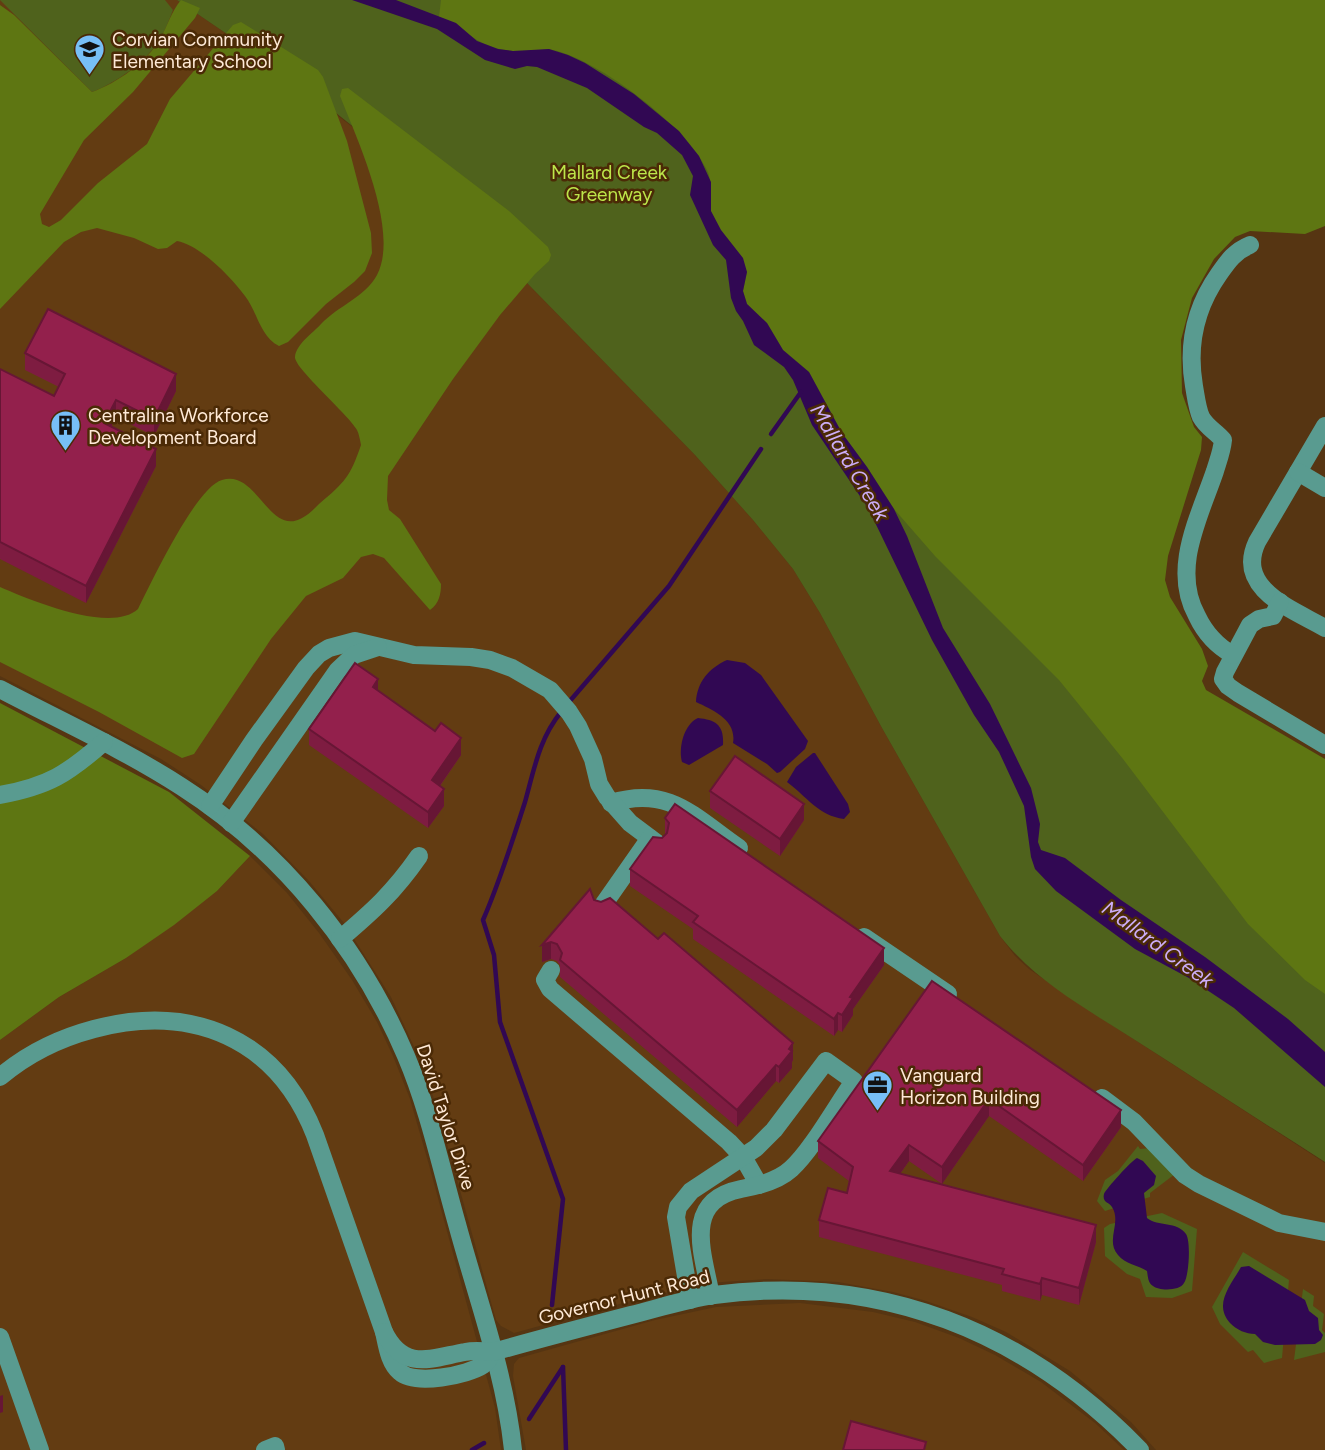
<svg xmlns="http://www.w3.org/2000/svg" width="1325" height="1450" viewBox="0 0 1325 1450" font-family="Figtree,sans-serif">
<rect width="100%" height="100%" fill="#563512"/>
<!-- built -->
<g fill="#633c12">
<path d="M0 0H177L274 66 400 164 487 242 695 455 753 520 793 569 820 613 882 728 1000 936 1015 956 1029 969 1095 1014 1325 1163V1450H1156L1131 1422 1070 1371 1006 1332 972 1317 923 1300 893 1292 838 1282 767 1279 708 1283 638 1299 514 1333 501 1326 496 1320 438 1111 423 1066 391 997 344 923 309 881 263 834 201 785 161 759 0 676Z"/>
<path d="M250 856 287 893 319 933 352 980 377 1022 393 1056 410 1099 429 1165 495 1408 501 1450H0V1040L59 997 126 958 217 891Z"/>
<path d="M800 1303 873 1312 915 1322 959 1338 995 1355 1041 1382 1095 1423 1124 1450H526L513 1376 514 1364 519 1358 655 1320 716 1307Z"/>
</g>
<!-- green -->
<g fill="#4f621c">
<path d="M0 0H165L173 10C169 20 165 31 159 41 144 63 116 83 92 92Z"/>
<path d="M177 0H532L615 33 1325 984V1162C1262 1122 1199 1081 1135 1040 1088 1010 1035 981 1000 936L882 728 820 613 793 569 753 520 695 455 487 242 400 164 326 105 274 66Z"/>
<path d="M1138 1146 1140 1149 1150 1148 1175 1174 1150 1193V1197L1105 1211 1097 1201 1105 1180 1118 1171Z"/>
<path d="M1162 1213 1197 1229 1192 1291 1172 1298 1146 1297 1140 1279 1127 1274 1105 1256 1104 1228 1110 1224Z"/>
<path d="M1243 1252 1289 1280 1282 1358 1264 1363 1253 1350 1248 1352 1220 1324 1212 1307Z"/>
<path d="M1303 1289 1314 1296 1313 1306 1324 1314 1322 1330 1325 1333V1352L1294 1360Z"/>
</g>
<!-- forest -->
<g fill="#5e7612">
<path d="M181 0 200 8 195 18 133 92 84 140 40 214 42 224 49 227 61 220 98 183 147 144 170 99 233 25 241 22 318 70 323 77 347 141 371 233 372 253 365 271 354 282 326 304 288 342 279 346C260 337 257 311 245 296 231 277 200 245 177 241L167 248 158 249 134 238 97 228 81 232 64 242 0 309V5L14 15 92 92C117 83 147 62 160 39 168 25 171 12 181 0Z"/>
<path d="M441 0H1325V226L1305 234 1250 231 1235 237 1214 259 1192 298 1181 340 1182 393 1194 427 1202 437 1201 450 1168 556 1165 580 1170 597 1202 649 1208 666 1202 681 1206 690 1325 759V994L1305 980 1248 924 1123 759 1059 680 935 556 894 509 867 467 842 433 809 372 783 350 767 323 747 304 743 291 747 272C738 256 716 227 711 212 707 198 714 184 707 170 687 127 599 60 553 50 546 48 539 51 532 51 518 52 503 51 490 46 471 40 458 23 439 17Z"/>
<path d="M348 88 509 211 548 247 551 255 549 261 535 274 500 315 453 379 388 476 387 500 389 510 400 519 441 584C441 594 439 604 430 610L384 558 373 554 361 557 343 578 306 596 271 639 194 754 182 758 99 712 0 662V587C30 600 111 634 138 609 151 583 196 487 222 480 257 469 269 537 302 518 308 515 314 509 319 504 345 482 350 477 361 445 360 440 359 434 357 430 348 414 294 368 295 357 296 344 313 333 321 324 338 306 365 297 377 275 400 231 357 139 340 96L342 89Z"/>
<path d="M0 703 169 792 250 856 217 891 174 925 126 958 59 997 0 1040Z"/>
</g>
<!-- water -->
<g fill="#310853">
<path d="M352 0H396L456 23 477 41 498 49 513 51 549 49 568 55 585 63 634 94 679 131 699 156 711 182V211L721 230 743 258 747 272 743 291 747 304 767 323 783 350 809 372 842 433 867 467 894 509 907 536 943 628 990 704 1031 788 1040 824 1038 842 1041 850 1065 858 1121 900 1205 957 1288 1019 1325 1052V1087L1234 1008 1189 978 1135 949 1056 891 1035 869 1031 857 1024 806 999 752 974 715 932 640 868 508 812 425 793 380 784 367 754 345 743 321 736 311 731 298 726 260 713 245 690 195 693 176 682 155 657 133 644 127 587 88 537 67 527 66 515 69 485 60 437 29Z"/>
<path d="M727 660 745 663 761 675 808 741 805 749 780 772 777 773 767 764 733 743C737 720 713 710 696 702 697 682 709 668 727 660Z"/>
<path d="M698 718C716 720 724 725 723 745L689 765 682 762C678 748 684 724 698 718Z"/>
<path d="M813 753H815L848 804 850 812 844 819C819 816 806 796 787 782L796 767Z"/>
<path d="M1137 1158 1143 1161 1156 1176 1154 1185 1144 1193 1147 1218C1158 1227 1177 1221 1186 1234 1191 1241 1189 1276 1184 1283 1180 1291 1159 1291 1153 1286 1148 1283 1148 1277 1147 1271 1138 1265 1125 1264 1118 1255 1105 1240 1122 1223 1112 1207 1109 1202 1102 1203 1104 1194 1106 1189 1132 1160 1137 1158Z"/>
<path d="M1249 1266 1305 1300 1309 1311 1318 1318 1319 1330 1323 1335 1321 1340 1315 1344 1275 1345 1263 1342 1255 1334C1246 1334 1237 1330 1230 1323 1213 1304 1231 1285 1241 1267Z"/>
</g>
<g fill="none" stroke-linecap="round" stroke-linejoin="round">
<!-- stream -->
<g stroke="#310853" stroke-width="4.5">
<path d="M771 434 801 392"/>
<path d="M569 702 669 586 761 449"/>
<path d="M552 1305 563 1199 500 1022 494 955 483 920C500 881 512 842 525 802 534 770 539 739 561 712"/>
<path d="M563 1367 566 1450"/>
<path d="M529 1419 563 1367"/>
<path d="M472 1450 484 1443"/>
</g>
<!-- minor -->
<g stroke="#599b90" stroke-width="18">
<path d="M1325 426 1257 542C1235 589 1292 609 1325 628"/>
<path d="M1298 472 1325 488"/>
<path d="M1280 602 1273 616 1259 619 1250 625 1225 672 1223 679 1228 686 1238 693 1325 745"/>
<path d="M1233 655C1217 646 1205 633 1197 616 1171 569 1199 518 1215 471 1218 461 1222 451 1223 440 1217 432 1207 428 1201 417 1197 408 1196 397 1194 386 1187 345 1195 308 1219 274 1228 261 1235 251 1250 245"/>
<path d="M0 689C61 721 125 750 182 787 282 851 360 948 406 1056 429 1110 441 1168 457 1224 477 1298 505 1373 513 1450"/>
<path d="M0 795C49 786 67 774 104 742"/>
<path d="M611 803C669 785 694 817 739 848"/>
<path d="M210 806 254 740 306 668 319 654 329 648 355 641 414 655 471 657 490 660 512 668 550 690 569 712 578 726 593 759 599 784 607 797 630 823 658 844"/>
<path d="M231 823 338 670 354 655 378 647"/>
<path d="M601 908 650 838"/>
<path d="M864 937 948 994"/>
<path d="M340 939C373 911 394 892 419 856"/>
<path d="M551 970 545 980 550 989 729 1142 743 1157 759 1185"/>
<path d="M0 1077C27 1054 60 1038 94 1029 192 1003 277 1038 315 1135L384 1332C387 1345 389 1363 400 1372 415 1386 468 1375 483 1365 488 1362 490 1357 493 1352"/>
<path d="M1102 1098 1134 1122 1185 1175 1199 1184 1279 1223 1325 1232"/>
<path d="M690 1300 676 1217 678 1207 691 1191 756 1148 774 1130 826 1061 854 1081C837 1105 812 1150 791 1169 778 1181 758 1186 741 1189 682 1201 703 1253 711 1296"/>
<path d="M384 1332C404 1372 431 1358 465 1352 475 1350 484 1351 493 1352 539 1339 585 1327 631 1315 659 1308 686 1299 714 1295 880 1273 1025 1331 1140 1450"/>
<path d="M0 1337 40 1450"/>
<path d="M265 1450 275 1446 276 1450"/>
</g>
</g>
<!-- wall -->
<g fill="#7e1c41">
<path d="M25 353 176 391 154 436 116 417 111 427 156 466 86 603 0 559V369L54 396 59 387 25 370Z"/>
<path d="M378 691 461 755 440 786 444 806 428 828 309 745V729Z"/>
<path d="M710 791 804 820 780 856 710 808Z"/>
<path d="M665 818 884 965 853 1009V1015L842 1032 838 1030 834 1036 693 939V929L630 886V869L665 835Z"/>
<path d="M594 900 793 1060 792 1062V1068L779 1083 776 1081 737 1127 560 977V965L557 961 551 959 542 962V945Z"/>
<path d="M932 981 1121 1127 1083 1181 989 1116 942 1184 909 1161 900 1174 1096 1242 1079 1305 1042 1295 1040 1301 1002 1291V1285L819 1237V1220L847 1193 849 1181 818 1158V1141Z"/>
</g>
<!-- shaded-wall -->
<g fill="#671635">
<path d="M176 374V391L154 436V419Z"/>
<path d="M116 400V417L104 440V423Z"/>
<path d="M156 449V466L86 603V586Z"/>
<path d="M378 679V696L373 687Z"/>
<path d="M461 738V755L432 797V780Z"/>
<path d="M444 789V806L428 828V812Z"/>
<path d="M804 804V820L780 856V839Z"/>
<path d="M551 942V959L542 962V945Z"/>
<path d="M884 948V965L853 1009V1015L842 1032V1015L850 997Z"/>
<path d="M838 1013V1030L834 1036V1019Z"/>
<path d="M793 1043V1060L792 1062V1068L779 1083V1067L789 1049Z"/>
<path d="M776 1065V1081L737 1127V1110Z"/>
<path d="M989 1099V1116L942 1184V1167Z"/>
<path d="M1121 1110V1127L1083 1181V1165Z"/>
<path d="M909 1145V1161L890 1188V1171Z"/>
<path d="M1096 1225V1242L1079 1305V1288Z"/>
<path d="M1042 1278V1295L1040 1301V1284Z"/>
<path d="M3 1395V1412L0 1413V1396Z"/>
</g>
<!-- building -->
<g fill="#93204c" stroke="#671635" stroke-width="2">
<path d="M48 309 176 374 154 419 116 400 104 423 156 449 86 586 0 542V369L54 396 65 374 25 353Z"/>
<path d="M355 663 378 679 373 687 435 731 441 723 461 738 432 780 444 789 428 812 309 729Z"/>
<path d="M735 756 804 804 780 839 710 791Z"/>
<path d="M675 804 884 948 850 997 853 998 842 1015 838 1013 834 1019 693 922 698 916 630 869 653 837 662 838 667 833 669 823 665 818Z"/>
<path d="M590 889 594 900 601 902 610 898 658 939 664 933 793 1043 789 1049 792 1051 779 1067 776 1065 737 1110 560 960 562 953 557 944 551 942 542 945Z"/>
<path d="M932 981 1121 1110 1083 1165 989 1099 942 1167 909 1145 890 1171 1096 1225 1079 1288 1042 1278 1040 1284 1002 1274 1004 1269 819 1220 828 1188 847 1193 853 1167 818 1141Z"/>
<path d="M851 1421 926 1442 924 1450H843Z"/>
</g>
<!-- icons -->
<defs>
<symbol id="school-pin" viewBox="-11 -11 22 30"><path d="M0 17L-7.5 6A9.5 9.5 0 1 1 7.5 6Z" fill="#77bff7" stroke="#4b2a06"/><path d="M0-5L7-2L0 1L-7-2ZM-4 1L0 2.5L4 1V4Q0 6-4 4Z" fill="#111"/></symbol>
<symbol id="building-pin" viewBox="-11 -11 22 30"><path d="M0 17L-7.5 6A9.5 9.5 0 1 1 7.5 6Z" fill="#77bff7" stroke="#4b2a06"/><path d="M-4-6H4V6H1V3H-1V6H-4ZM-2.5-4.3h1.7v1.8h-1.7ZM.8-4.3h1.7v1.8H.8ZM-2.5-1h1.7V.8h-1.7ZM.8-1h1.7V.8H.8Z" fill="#111"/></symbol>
<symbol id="office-pin" viewBox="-11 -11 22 30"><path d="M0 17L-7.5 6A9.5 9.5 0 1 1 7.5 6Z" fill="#77bff7" stroke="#4b2a06"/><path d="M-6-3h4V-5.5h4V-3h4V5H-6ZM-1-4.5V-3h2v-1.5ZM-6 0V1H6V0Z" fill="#111"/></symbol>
</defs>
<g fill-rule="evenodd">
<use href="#school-pin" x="72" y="32" width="35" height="47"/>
<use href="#building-pin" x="48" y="408" width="35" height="47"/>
<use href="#office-pin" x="860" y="1068" width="35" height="47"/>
</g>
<g text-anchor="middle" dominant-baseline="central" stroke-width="5" stroke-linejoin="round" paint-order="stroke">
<!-- poi labels -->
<g font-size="19" fill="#ffead7" stroke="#4b2a06" text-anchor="start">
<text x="112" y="39">Corvian Community<tspan x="112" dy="22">Elementary School</tspan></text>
<text x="88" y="415">Centralina Workforce<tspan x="88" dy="22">Development Board</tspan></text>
<text x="900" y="1075">Vanguard<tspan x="900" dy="22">Horizon Building</tspan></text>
</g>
<!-- park labels -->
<g font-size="19" fill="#bde64a" stroke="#4b2a06">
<text x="609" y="172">Mallard Creek<tspan x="609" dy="22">Greenway</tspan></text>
</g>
<!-- street labels -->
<g font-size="19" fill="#ffead7" stroke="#4b2a06">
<text transform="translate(446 1117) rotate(72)">David Taylor Drive</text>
<text transform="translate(624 1297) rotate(-14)">Governor Hunt Road</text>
</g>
<!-- water labels -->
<g font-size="21" font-style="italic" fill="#ccadf8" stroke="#4b2a06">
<text transform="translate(850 462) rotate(59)">Mallard Creek</text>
<text transform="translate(1158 944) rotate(36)">Mallard Creek</text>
</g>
</g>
</svg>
